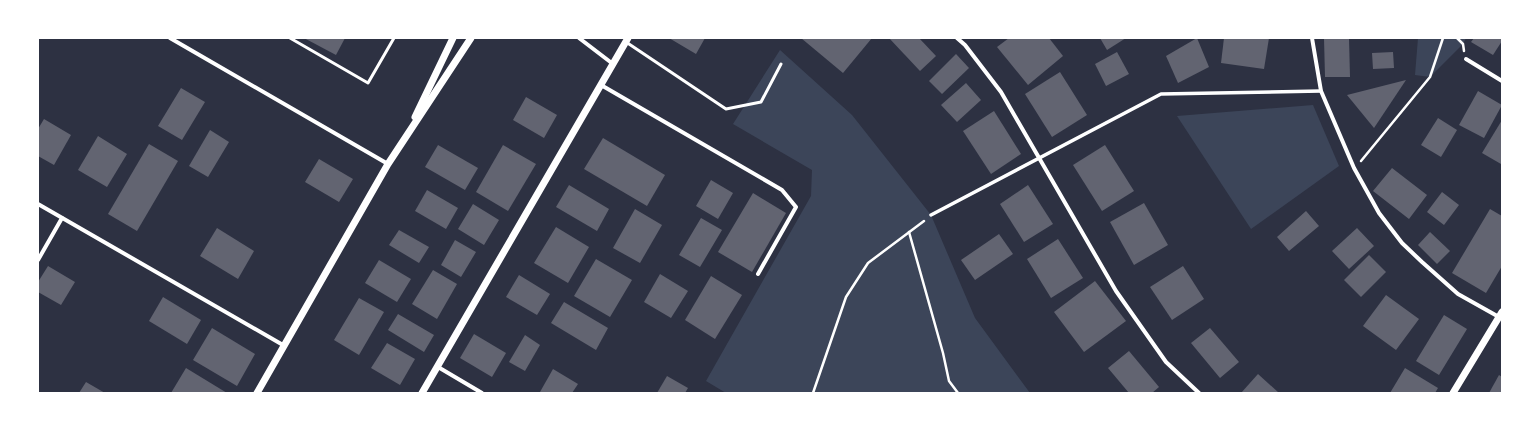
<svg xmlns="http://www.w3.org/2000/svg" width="1540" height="431" viewBox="0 0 1540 431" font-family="Commissioner,sans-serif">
<rect width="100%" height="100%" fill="#2d3142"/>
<!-- green -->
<g fill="#3c4559">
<path d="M1418 38H1466L1463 44 1430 77 1415 75Z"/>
<path d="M780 50 852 115 931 215 975 318 1030 393H726L706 381 811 196 812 170 733 124Z"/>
<path d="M1313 105 1339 166 1251 229 1177 116Z"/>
</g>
<!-- building -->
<g fill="#626471">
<path d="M304 38H345L336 55Z"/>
<path d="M669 38H705L696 54Z"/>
<path d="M801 38H872L843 73Z"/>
<path d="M889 38H919L936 56 920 71Z"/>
<path d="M1009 38H1049L1063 56 1028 85 997 47Z"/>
<path d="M1100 38H1126L1107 50Z"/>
<path d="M1197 38 1209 67 1178 83 1166 56Z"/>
<path d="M1224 38H1269L1264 69 1221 63Z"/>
<path d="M1324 38H1349L1350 77H1325Z"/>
<path d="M1474 38H1502V41L1493 55 1471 42Z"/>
<path d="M1117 52 1129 74 1106 86 1095 64Z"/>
<path d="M1393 52 1394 68 1373 69 1372 53Z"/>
<path d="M956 54 969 68 942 94 929 81Z"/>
<path d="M1060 72 1087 115 1052 137 1025 94Z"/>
<path d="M1406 80 1374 128 1347 95Z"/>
<path d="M966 83 981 100 957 122 941 105Z"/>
<path d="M181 88 205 102 182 140 158 126Z"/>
<path d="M1478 91 1502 105 1484 138 1459 125Z"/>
<path d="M526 97 557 115 544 138 513 120Z"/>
<path d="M994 111 1021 154 991 174 963 131Z"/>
<path d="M1438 118 1457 130 1441 157 1421 145Z"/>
<path d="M44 119 71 135 54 165 38 156V129Z"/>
<path d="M1502 120V162L1501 164 1482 153Z"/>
<path d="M210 130 229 142 208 177 189 166Z"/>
<path d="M98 136 127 154 107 187 78 170Z"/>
<path d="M603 138 665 175 647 206 584 169Z"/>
<path d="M149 144 178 161 137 231 108 214Z"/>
<path d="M438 145 478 168 465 190 425 167Z"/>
<path d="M503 145 536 164 508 211 476 192Z"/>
<path d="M1105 145 1134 191 1102 211 1073 165Z"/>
<path d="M319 159 353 179 339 202 305 182Z"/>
<path d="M1392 168 1427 195 1409 219 1373 191Z"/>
<path d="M711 180 733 193 718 219 696 206Z"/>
<path d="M569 185 609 209 597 231 556 207Z"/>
<path d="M1028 185 1053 224 1024 242 1000 204Z"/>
<path d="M427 190 458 208 446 229 415 211Z"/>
<path d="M1442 192 1459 205 1444 225 1427 212Z"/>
<path d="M753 193 786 213 752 272 718 252Z"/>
<path d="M1144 203 1168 245 1134 265 1110 222Z"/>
<path d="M473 204 499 220 484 245 458 229Z"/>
<path d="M635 209 662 225 640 263 613 248Z"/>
<path d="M1490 209 1502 216V266L1486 293 1452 273Z"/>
<path d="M1306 211 1319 226 1289 251 1277 237Z"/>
<path d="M701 218 722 230 700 267 679 255Z"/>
<path d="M556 227 589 247 568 283 534 263Z"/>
<path d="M217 228 254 251 238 279 200 256Z"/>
<path d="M1357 228 1374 246 1349 269 1332 251Z"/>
<path d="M399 230 429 247 419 263 389 245Z"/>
<path d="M1430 232 1450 251 1437 264 1418 245Z"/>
<path d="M999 234 1013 254 975 280 961 260Z"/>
<path d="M1058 239 1083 278 1051 298 1027 259Z"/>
<path d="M455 240 476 252 461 277 441 265Z"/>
<path d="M1369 255 1386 272 1361 297 1344 280Z"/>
<path d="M596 259 632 280 610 317 574 296Z"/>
<path d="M379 260 411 279 397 302 365 283Z"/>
<path d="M48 266 75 282 61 305 38 292V282Z"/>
<path d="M1183 266 1204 299 1172 320 1150 287Z"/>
<path d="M433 270 457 284 437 319 412 304Z"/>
<path d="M660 274 688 291 671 318 644 302Z"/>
<path d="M519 275 550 294 537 315 506 297Z"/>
<path d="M711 276 742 295 715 339 685 320Z"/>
<path d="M1095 281 1126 321 1084 352 1054 312Z"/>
<path d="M1386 295 1419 319 1396 350 1363 326Z"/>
<path d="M163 297 201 320 187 344 149 321Z"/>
<path d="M359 298 384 312 359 355 334 340Z"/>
<path d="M564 302 608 328 596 350 551 323Z"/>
<path d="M398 314 434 335 424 352 388 330Z"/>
<path d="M1444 315 1467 329 1439 375 1416 361Z"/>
<path d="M212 328 255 354 237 386 193 360Z"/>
<path d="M1210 328 1239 362 1220 378 1191 343Z"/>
<path d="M474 334 506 353 492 377 460 358Z"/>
<path d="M525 335 540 345 525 371 509 362Z"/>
<path d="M387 343 415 359 400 385 371 368Z"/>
<path d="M1129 351 1159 387 1152 393H1129L1108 368Z"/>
<path d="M186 368 227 393H171Z"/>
<path d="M1405 368 1438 388 1435 393H1390Z"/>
<path d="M553 369 578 384 572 393 540 392Z"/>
<path d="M1258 374 1279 393H1241Z"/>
<path d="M1499 375 1502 377V393H1489Z"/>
<path d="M667 376 688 388 685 393H657Z"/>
<path d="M86 382 105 393H79Z"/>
</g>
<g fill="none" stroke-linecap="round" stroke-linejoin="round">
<!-- path -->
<g stroke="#fff" stroke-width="2.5">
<path d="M1457 38 1463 44 1464 51"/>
<path d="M1361 161 1430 77 1443 38"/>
<path d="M909 232 943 353 949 381 958 393"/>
<path d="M813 393 846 297 868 263 924 221"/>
</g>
<!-- service -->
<g stroke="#fff" stroke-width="3">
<path d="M290 38 368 83 394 38"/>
<path d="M626 42 726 109 761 102 781 64"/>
</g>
<!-- pedestrian -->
<path stroke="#fff" stroke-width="3.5" d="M931 215 1161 94 1321 91"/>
<!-- minor -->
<g stroke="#fff" stroke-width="4">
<path d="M170 38 388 164"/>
<path d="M579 38 613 64"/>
<path d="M957 38 965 45 1001 92 1116 291 1166 362 1199 393"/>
<path d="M1312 38 1321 91 1354 168 1379 213 1402 243 1422 262 1458 294 1499 317"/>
<path d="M1466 59 1502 81"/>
<path d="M601 85 782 190 796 207 758 274"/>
<path d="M38 204 283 345"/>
<path d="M38 260 62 218"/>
<path d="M438 367 482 393"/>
</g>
<!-- tertiary -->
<g stroke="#fff" stroke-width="7">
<path d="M415 117 453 38"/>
<path d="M257 393 388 164 471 38"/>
<path d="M422 393 628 38"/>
<path d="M1453 393 1502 312"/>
</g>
</g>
<!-- border -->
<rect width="1540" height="431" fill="none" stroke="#ffffff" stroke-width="78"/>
</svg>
